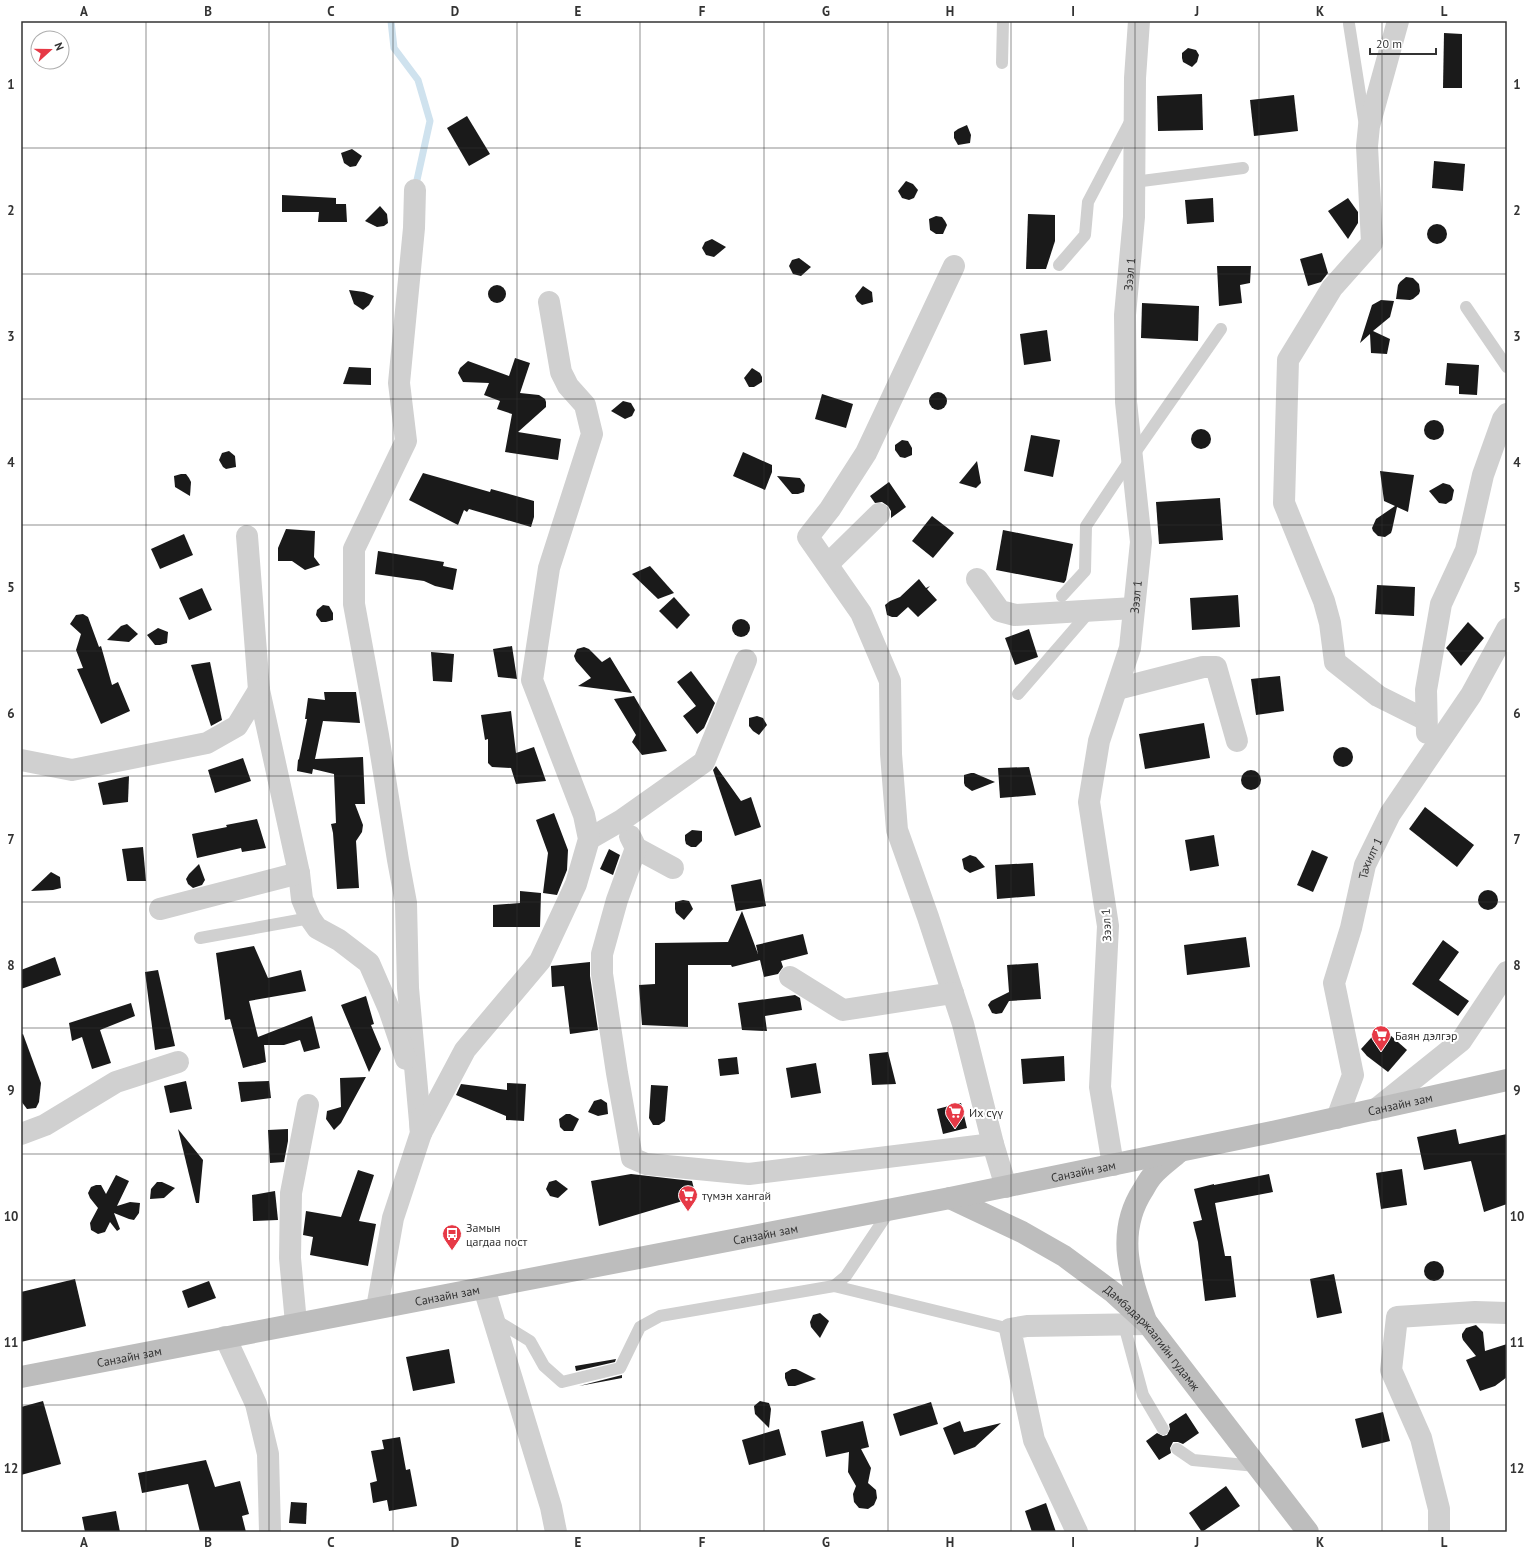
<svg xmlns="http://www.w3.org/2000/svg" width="1528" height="1553" viewBox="0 0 1528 1553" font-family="'PT Sans',sans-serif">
<rect width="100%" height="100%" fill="#fff"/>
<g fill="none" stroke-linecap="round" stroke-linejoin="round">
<!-- stream -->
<path stroke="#cfe2ee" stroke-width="7" d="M391 21 394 48 418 80 430 121 415 189"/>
</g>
<!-- building -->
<g fill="#1a1a1a">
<path d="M1444 33 1462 34V88H1443Z"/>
<path d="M1188 48 1196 50 1199 55 1197 62 1192 67 1183 62 1182 58V53Z"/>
<path d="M1202 94 1203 130 1158 131 1157 96Z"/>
<path d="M1294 95 1298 131 1254 136 1250 100Z"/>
<path d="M467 116 490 154 469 166 447 128Z"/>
<path d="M967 125 971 135 970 143 958 145 954 138V132L958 129Z"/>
<path d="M352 149 362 156 356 166 350 167 344 163 341 153Z"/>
<path d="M1434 161 1465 164 1463 191 1432 188Z"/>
<path d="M906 181 913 184 918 190 914 198 909 200 902 198 898 191Z"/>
<path d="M282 195 336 198V204H346L347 222H318L319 212H282Z"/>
<path d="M1213 198 1214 222 1187 224 1185 200Z"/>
<path d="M1348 198 1358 212V223L1348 239 1328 211Z"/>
<path d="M380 206 387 214 388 223 384 226 377 227 365 221Z"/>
<path d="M1028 214 1055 215V241L1046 269H1026Z"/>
<path d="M936 216 942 217 945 221 947 225 943 234H936L930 230 929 219Z"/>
<circle cx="1437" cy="234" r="10"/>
<path d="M712 239 726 247 714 257 706 255 702 248 705 242Z"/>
<path d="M1322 253 1328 273 1321 282 1308 286 1300 259Z"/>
<path d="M799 258 811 267 801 276 793 274 789 266 792 260Z"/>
<path d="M1217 266H1251L1250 283 1240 285 1242 303 1219 306Z"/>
<path d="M1406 277 1413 278 1419 284 1420 291 1419 294 1413 299 1410 300 1396 299 1398 285 1400 282Z"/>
<circle cx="497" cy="294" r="9"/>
<path d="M863 286 872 292 873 302 862 305 857 301 855 296Z"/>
<path d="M349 290 364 292 374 296 369 305 363 310 354 304Z"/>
<path d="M1381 300 1394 301 1390 317 1373 331 1390 339 1387 354 1371 353 1370 334 1360 343 1372 305Z"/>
<path d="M1142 303 1199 306 1198 341 1141 338Z"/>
<path d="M1047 330 1051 361 1024 365 1020 334Z"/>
<path d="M515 358 530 363 520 393 539 395 545 399 546 402V407L518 432 561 439 558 460 505 452 512 414 497 409 500 401 484 395 489 383 463 382 458 373 460 368 468 361 509 376Z"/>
<path d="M1447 363 1479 365 1477 395 1459 394V386L1445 385Z"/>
<path d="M349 367 371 368V385L343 384Z"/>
<path d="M752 368 760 373 762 377V382L754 387H749L744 378Z"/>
<circle cx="938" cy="401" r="9"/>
<path d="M822 394 853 404 846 428 815 419Z"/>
<path d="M623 401 631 403 635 410 632 416 625 419 611 411Z"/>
<circle cx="1434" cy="430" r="10"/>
<circle cx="1201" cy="439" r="10"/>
<path d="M1031 435 1060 440 1053 477 1024 471Z"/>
<path d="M902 440 908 441 912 448V455L905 458 900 457 895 450V445Z"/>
<path d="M229 451 235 456 236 467 226 469 223 467 219 460 222 453Z"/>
<path d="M743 452 772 465V472L765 490 733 476Z"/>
<path d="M977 461 981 483 976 488 959 483Z"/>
<path d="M1380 471 1414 475 1408 512 1397 507 1392 530 1391 533 1385 537 1378 536 1373 531 1372 528 1376 519 1395 506 1384 501Z"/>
<path d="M423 473 490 492 491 489 534 501V517L531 527 469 509 467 512 464 510 458 525 409 500Z"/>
<path d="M181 474H186L189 478 191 482 190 496 175 487 174 476Z"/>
<path d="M777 476 800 478 805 485 804 492 798 494H792Z"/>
<path d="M889 482 906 507 891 518V511L888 506 882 502 875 503 870 496Z"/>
<path d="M1443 483 1450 485 1454 490 1452 500 1446 504 1439 503 1429 491Z"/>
<path d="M1220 498 1223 540 1159 544 1156 502Z"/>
<path d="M932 516 954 533 933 558 912 541Z"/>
<path d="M286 529 315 531 314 557 320 565 305 570 292 561H278V548Z"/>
<path d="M1003 530 1073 544 1066 580 1064 583 996 570Z"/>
<path d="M184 534 193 555 160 569 151 549Z"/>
<path d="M378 551 444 562 443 566 457 569 453 590 435 586 424 581 375 574Z"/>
<path d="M650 566 674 593 658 599 632 574Z"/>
<path d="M919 579 926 588 930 586 927 589 937 600 918 617 908 607 897 617H892L887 615 885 605 890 601 900 597Z"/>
<path d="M1377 585 1415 587 1414 616 1375 614Z"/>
<path d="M202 588 212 610 189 620 179 598Z"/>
<path d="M1238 595 1240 627 1192 630 1190 598Z"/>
<path d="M674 597 690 615 677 629 659 611Z"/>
<path d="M323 605 329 606 333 613V620L326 622H321L316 615 317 610Z"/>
<path d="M83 614 88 617 99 647 101 646 112 685 118 682 130 711 101 724 77 669 83 668 76 650 81 634 70 624 76 615Z"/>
<circle cx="741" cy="628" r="9"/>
<path d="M1468 622 1484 638 1461 666 1446 648Z"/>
<path d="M127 624 138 634 129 642 107 640 121 626Z"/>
<path d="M158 628 168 632 167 643 160 645H155L147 635Z"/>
<path d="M1029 629 1038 657 1015 665 1005 638Z"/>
<path d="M512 646 517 679 498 677 493 649Z"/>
<path d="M584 647 589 649 602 662 610 657 632 693 578 686 591 678 576 661 574 656 577 649Z"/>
<path d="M431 652 454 654 452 682 433 681Z"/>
<path d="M210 662 222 720 211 726 191 665Z"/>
<path d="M691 671 715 703 704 728 697 734 683 716 696 706 677 682Z"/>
<path d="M1280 676 1284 711 1256 715 1251 679Z"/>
<path d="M324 692H356L360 723 323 721 315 759 363 757 365 804H355L363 825 362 832 356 841 359 888 337 889 333 833 331 824 336 823 334 774 313 769 312 774 297 771 298 760 299 759 307 719H305L308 698 325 700Z"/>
<path d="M634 696 641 708 667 751 642 755 632 742 636 735 614 699Z"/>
<path d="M511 711 516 753 534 747 546 781 516 784 511 768 492 767 488 763V739L485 740 481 715Z"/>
<path d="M757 716 763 718 767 725 759 735 753 731 749 726V718Z"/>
<path d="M1204 723 1210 758 1145 769 1139 734Z"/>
<circle cx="1343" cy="757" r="10"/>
<path d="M243 758 251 781 215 793 208 770Z"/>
<path d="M716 766 741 801 751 797 761 827 735 836 713 770Z"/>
<path d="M1029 767 1036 795 1000 798 998 768Z"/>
<circle cx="1251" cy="780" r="10"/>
<path d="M971 773H974L995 782 972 791 965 786 964 783V775Z"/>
<path d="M129 776 128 802 103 805 98 783Z"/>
<path d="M1425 807 1474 845 1457 867 1409 829Z"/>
<path d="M554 813 568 850 567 870 557 895 543 893 548 853 536 820Z"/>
<path d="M257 819 266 848 242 852 241 848 197 858 192 834 227 827 226 825Z"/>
<path d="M692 830 702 831V841L696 847H691L686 844 685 840V835Z"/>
<path d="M1214 835 1219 866 1190 871 1185 840Z"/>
<path d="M143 847 146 881H127L122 849Z"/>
<path d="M609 849 620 855 613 875 600 869Z"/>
<path d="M1312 850 1328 857 1313 892 1297 885Z"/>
<path d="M970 855 976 857 985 867 970 873 964 869 962 859Z"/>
<path d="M1033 863 1035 896 997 899 995 865Z"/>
<path d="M199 864 205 880 202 885 193 888 188 884 186 879 189 874Z"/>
<path d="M51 872 60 877 61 888 53 890 31 891Z"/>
<path d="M761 879 766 906 736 911 731 885Z"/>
<circle cx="1488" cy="900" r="10"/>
<path d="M520 891 541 893 540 927H493V905L520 903Z"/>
<path d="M683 900 689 901 693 909 684 920 676 913 675 909V902Z"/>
<path d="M742 911 758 954 756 945 803 934 808 954 781 961 783 967 778 974 764 977 760 960 732 967 731 965H688V1027L642 1025 639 985 655 984V943L728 942Z"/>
<path d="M1246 937 1250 967 1187 975 1184 945Z"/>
<path d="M1443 940 1459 952 1439 980 1469 1001 1458 1016 1412 984Z"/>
<path d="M254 946 268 978 301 970 306 991 249 1001 258 1037 312 1016 320 1048 304 1052 300 1040 284 1045H264L266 1062 243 1068 230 1019 225 1020 216 953Z"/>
<path d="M55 957 61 975 21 989V970Z"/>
<path d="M590 962V976L598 1030 570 1034 564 986 552 987 551 967V966Z"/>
<path d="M1038 963 1041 999 1009 1001 1002 1013 996 1014 992 1013 988 1005 991 1001 1009 992 1007 965Z"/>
<path d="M158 970 175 1046 155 1050 145 972Z"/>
<path d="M795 995 800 998 802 1010 765 1016 767 1031 742 1030 738 1003Z"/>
<path d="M366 996 374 1024 371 1025 381 1049 369 1072 341 1005Z"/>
<path d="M131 1003 135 1016 100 1030 111 1063 92 1069 82 1037 72 1041 69 1023Z"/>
<path d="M1381 1027 1407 1050 1388 1072 1367 1056 1361 1049Z"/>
<path d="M23 1034 41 1083 39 1102 36 1108 27 1109 21 1101V1035Z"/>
<path d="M888 1052 896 1084 872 1085 869 1054Z"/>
<path d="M1064 1056 1065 1081 1023 1084 1021 1059Z"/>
<path d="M737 1057 739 1074 720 1076 718 1059Z"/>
<path d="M816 1063 821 1093 791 1098 786 1068Z"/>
<path d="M366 1077 341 1123 334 1130 326 1119 327 1111 341 1107 340 1078Z"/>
<path d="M186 1081 192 1109 170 1113 164 1086Z"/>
<path d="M269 1081 271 1098 241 1102 238 1082Z"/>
<path d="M507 1083 526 1084 524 1121 506 1120V1116L456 1095 461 1084 507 1090Z"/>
<path d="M651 1085 668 1086 665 1121 659 1125H653L649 1118Z"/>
<path d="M601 1099 607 1103 608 1114 598 1116 588 1112 594 1101Z"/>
<path d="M961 1103 967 1128 943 1134 937 1109Z"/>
<path d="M566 1114H570L579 1119 573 1131H564L560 1127 559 1119Z"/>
<path d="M178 1129 203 1160 199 1203H196Z"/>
<path d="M288 1129V1141L284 1162 270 1163 268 1130Z"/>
<path d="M1456 1129 1459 1144 1507 1134V1204L1484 1212 1471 1161 1424 1170 1417 1137Z"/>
<path d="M1402 1169 1407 1205 1381 1209 1376 1173Z"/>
<path d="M358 1170 374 1175 359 1221 376 1224 368 1266 310 1255 313 1237 303 1235 306 1211 341 1217Z"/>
<path d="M631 1174 692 1181 696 1197 599 1226 591 1181Z"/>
<path d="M1269 1174 1273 1192 1215 1203 1225 1256H1231L1236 1297 1205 1301 1198 1242 1193 1222 1202 1220 1194 1189 1214 1184V1185Z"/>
<path d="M116 1175 129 1181 117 1206 130 1202 140 1203 139 1213 134 1220 129 1219 114 1213 120 1229 117 1231 110 1222 105 1232 98 1234 91 1230 90 1223 98 1208 90 1198 88 1193 91 1187 96 1185H101L106 1194Z"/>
<path d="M556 1180 568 1189 558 1198 550 1196 546 1189 549 1182Z"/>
<path d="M157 1182H162L175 1188 164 1198 150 1199 151 1189Z"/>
<path d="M275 1191 278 1220 253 1221 252 1195Z"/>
<circle cx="1434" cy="1271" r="10"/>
<path d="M1334 1274 1342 1313 1317 1318 1310 1279Z"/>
<path d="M75 1279 86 1326 21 1342V1292Z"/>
<path d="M209 1281 216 1298 188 1308 182 1291Z"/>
<path d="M820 1313 829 1321 820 1338 811 1327 810 1322 813 1315Z"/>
<path d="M1476 1325 1483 1332 1485 1351 1507 1344V1377L1495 1386 1480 1391 1466 1360 1476 1356 1463 1340 1462 1337V1334L1466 1328Z"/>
<path d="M449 1349 455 1383 413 1391 406 1357Z"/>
<path d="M616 1359 615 1362 576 1371 575 1366Z"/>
<path d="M792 1369H796L816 1379 795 1386H788L785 1378V1373Z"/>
<path d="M622 1375V1378L579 1386Z"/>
<path d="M43 1401 61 1464 21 1475V1407Z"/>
<path d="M760 1401 769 1403 771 1409 769 1428 755 1414 754 1406Z"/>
<path d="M931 1402 938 1424 900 1436 893 1414Z"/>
<path d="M1383 1412 1390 1441 1362 1448 1355 1419Z"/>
<path d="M1186 1413 1199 1433 1183 1444 1178 1442H1173L1170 1448 1171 1453 1159 1460 1146 1441 1157 1433 1163 1436 1167 1435 1170 1429 1169 1424Z"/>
<path d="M863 1421 869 1447 861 1449 871 1468 868 1483 876 1490 877 1498 874 1505 868 1509 859 1508 854 1502 853 1494 856 1486 848 1472 849 1452 826 1457 821 1431Z"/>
<path d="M960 1421 964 1432 1001 1423 975 1447 954 1455 943 1428Z"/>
<path d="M779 1429 786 1455 749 1465 742 1440Z"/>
<path d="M400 1437 406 1470 410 1469 417 1506 389 1511 387 1500 373 1503 370 1483 377 1481 371 1451 384 1449 382 1440Z"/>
<path d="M206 1460 215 1487 240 1481 249 1514 242 1516 246 1532H200L188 1484 142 1493 138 1473Z"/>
<path d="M1226 1486 1240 1506 1202 1532 1189 1513Z"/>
<path d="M291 1502 307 1503 306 1524 289 1523Z"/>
<path d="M1046 1503 1056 1532H1032L1025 1511Z"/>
<path d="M116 1511 120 1532H85L82 1517Z"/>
</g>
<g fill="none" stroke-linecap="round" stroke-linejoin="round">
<!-- lane -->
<g stroke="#d0d0d0" stroke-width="12">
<path d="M1349 24 1365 126"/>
<path d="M1002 63 1003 21"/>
<path d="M1134 182 1243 168"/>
<path d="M1059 265 1085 235 1088 202 1131 120"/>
<path d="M1466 307 1507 367"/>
<path d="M1062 596 1085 571 1086 526 1132 457 1221 329"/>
<path d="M1018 694 1090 611"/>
<path d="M200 938 310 918"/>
<path d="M834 1286 1010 1329"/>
<path d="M494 1319 530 1341 544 1366 562 1382 620 1368 640 1327 660 1316 834 1286 846 1276 890 1210"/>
<path d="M1124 1325 1143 1395 1163 1429"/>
<path d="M1177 1449 1193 1460 1256 1466"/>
</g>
<!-- street -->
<g stroke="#d0d0d0" stroke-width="22">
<path d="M1398 21 1369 126 1367 146 1372 243 1332 288 1288 360 1284 503 1324 601 1330 623 1335 662 1378 696 1426 720"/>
<path d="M415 190 414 228 399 383 406 441 354 549V604L378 735 398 860 406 903 408 988 421 1133"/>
<path d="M954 266 866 453 830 509 808 537 861 613 890 681 891 754 897 830 928 917 963 1024 993 1144 1006 1187"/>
<path d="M247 536 259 690 299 873 302 899 310 918 317 928 339 940 369 963 389 1009 406 1059"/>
<path d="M828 564 879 514"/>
<path d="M977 579 1000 611 1015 615 1134 608"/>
<path d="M1117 689 1203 667H1216L1237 741"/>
<path d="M1427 733 1426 690 1441 604 1466 550 1483 475 1503 419 1507 414"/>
<path d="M21 760 72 770 207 743 237 726 259 690"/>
<path d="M630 836 636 848 673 868"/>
<path d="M589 839 622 820 704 762 746 660"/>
<path d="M636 848 617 900 602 954V974L617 1073 632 1158 646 1164 749 1174 993 1144"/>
<path d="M160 909 299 873"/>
<path d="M790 977 843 1010 953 993"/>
<path d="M1375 1110 1461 1041 1507 972"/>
<path id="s1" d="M1337 1118 1353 1075 1334 983 1351 928 1365 865 1390 814 1471 695 1507 629"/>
<path d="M421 1133 465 1050 540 961 576 884 589 839 584 815 532 680 549 568 592 434 585 405 568 386 561 372 549 302"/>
<path d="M21 1134 45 1125 116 1082 178 1062"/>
<path id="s2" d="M1113 1165 1100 1087 1108 926 1089 802 1099 741 1130 648 1141 542 1126 402 1125 315 1134 217 1135 78 1139 21"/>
<path d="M484 1288 551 1507 556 1532"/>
<path d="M377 1308 393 1218 421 1133 420 1119"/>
<path d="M296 1323 290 1258 291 1193 308 1105"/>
<path d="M225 1337 256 1404 268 1454 270 1532"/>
<path d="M1077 1532 1034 1440 1010 1329 1027 1326 1148 1324"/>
<path d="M1439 1532V1509L1421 1438 1391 1370 1397 1317 1475 1312 1507 1313"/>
</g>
<!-- secondary -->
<g stroke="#bdbdbd" stroke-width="22">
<path id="s3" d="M950 1198 1022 1232 1064 1256 1114 1293 1148 1324 1308 1532"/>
<path d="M1146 1321C1130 1277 1115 1233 1143 1190 1146 1185 1149 1179 1153 1175 1160 1167 1170 1160 1178 1153"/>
<path id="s4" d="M21 1377 950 1198 1272 1132 1507 1080"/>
</g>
</g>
<!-- grid -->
<path fill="none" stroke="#333" stroke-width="1" stroke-opacity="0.55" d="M146 21V1532M269 21V1532M393 21V1532M517 21V1532M640 21V1532M764 21V1532M888 21V1532M1011 21V1532M1135 21V1532M1259 21V1532M1382 21V1532M21 148H1507M21 274H1507M21 399H1507M21 525H1507M21 651H1507M21 776H1507M21 902H1507M21 1028H1507M21 1154H1507M21 1280H1507M21 1405H1507"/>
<!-- icons -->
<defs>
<symbol id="supermarket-pin" viewBox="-11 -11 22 30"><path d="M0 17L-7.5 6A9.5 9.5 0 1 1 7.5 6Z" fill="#e63946" stroke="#fff"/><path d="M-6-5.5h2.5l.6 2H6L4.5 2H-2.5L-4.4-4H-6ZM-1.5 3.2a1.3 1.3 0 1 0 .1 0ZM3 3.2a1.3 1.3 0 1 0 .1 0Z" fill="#fff"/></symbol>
<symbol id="bus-pin" viewBox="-11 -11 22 30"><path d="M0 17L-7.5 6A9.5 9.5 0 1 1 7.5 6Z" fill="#e63946" stroke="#fff"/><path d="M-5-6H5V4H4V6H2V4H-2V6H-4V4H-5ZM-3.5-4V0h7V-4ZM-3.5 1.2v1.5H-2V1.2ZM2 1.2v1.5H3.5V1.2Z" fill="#fff"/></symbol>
</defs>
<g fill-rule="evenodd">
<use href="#supermarket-pin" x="1370" y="1024" width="22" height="30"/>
<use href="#supermarket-pin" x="944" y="1101" width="22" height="30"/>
<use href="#supermarket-pin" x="677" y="1184" width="22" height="30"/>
<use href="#bus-pin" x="441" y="1223" width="22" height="30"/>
</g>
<g text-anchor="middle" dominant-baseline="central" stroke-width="4" stroke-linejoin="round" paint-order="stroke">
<!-- street labels -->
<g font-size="12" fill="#333" stroke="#fff">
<text stroke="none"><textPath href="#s2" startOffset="901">Зээл 1</textPath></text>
<text stroke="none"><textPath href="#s2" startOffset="577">Зээл 1</textPath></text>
<text stroke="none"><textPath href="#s1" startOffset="270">Тахилт 1</textPath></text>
<text transform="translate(1106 925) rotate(-93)">Зээл 1</text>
<text stroke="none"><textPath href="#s4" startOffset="1406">Санзайн зам</textPath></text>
<text stroke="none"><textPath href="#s4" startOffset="1082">Санзайн зам</textPath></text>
<text stroke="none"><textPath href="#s4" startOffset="758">Санзайн зам</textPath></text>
<text stroke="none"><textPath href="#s4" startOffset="434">Санзайн зам</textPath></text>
<text stroke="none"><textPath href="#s3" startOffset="249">Дамбадаржаагийн гудамж</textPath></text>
<text stroke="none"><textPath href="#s4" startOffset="110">Санзайн зам</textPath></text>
</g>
<!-- poi labels -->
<g font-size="12" fill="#333" stroke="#fff" text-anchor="start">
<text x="1395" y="1035">Баян дэлгэр</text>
<text x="969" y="1112">Их сүү</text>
<text x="702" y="1195">түмэн хангай</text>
<text x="466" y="1227">Замын<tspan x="466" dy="14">цагдаа пост</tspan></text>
</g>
</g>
<!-- border -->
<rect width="1528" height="1553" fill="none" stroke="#ffffff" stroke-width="44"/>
<!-- north arrow -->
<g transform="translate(50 50) rotate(69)"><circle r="19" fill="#ffffff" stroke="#adadad"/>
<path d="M0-3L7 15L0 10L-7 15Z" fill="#e63946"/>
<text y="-6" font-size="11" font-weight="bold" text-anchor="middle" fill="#333333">N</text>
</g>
<!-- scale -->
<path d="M1370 48v6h66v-6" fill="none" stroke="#333333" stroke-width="2"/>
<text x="1376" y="48" font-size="12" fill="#333333" stroke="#ffffff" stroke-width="3" paint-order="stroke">20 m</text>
<rect x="22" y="22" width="1484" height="1509" fill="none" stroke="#333" stroke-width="1.5"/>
<g font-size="13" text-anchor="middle" font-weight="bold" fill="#333">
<text x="84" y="16">A</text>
<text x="208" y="16">B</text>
<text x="331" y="16">C</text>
<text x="455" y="16">D</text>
<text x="578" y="16">E</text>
<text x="702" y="16">F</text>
<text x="826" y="16">G</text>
<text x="950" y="16">H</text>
<text x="1073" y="16">I</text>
<text x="1197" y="16">J</text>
<text x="1320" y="16">K</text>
<text x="1444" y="16">L</text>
<text x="11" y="89">1</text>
<text x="1517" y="89">1</text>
<text x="11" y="215">2</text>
<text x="1517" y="215">2</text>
<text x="11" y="341">3</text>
<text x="1517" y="341">3</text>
<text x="11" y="467">4</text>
<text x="1517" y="467">4</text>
<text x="11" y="592">5</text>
<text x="1517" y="592">5</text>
<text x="11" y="718">6</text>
<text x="1517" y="718">6</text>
<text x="11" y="844">7</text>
<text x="1517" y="844">7</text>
<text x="11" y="970">8</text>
<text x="1517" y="970">8</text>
<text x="11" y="1095">9</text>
<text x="1517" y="1095">9</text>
<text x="11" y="1221">10</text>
<text x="1517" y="1221">10</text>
<text x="11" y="1347">11</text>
<text x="1517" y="1347">11</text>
<text x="11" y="1473">12</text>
<text x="1517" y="1473">12</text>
<text x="84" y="1547">A</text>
<text x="208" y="1547">B</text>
<text x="331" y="1547">C</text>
<text x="455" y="1547">D</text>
<text x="578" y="1547">E</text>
<text x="702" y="1547">F</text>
<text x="826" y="1547">G</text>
<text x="950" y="1547">H</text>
<text x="1073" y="1547">I</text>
<text x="1197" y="1547">J</text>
<text x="1320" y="1547">K</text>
<text x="1444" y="1547">L</text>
</g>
</svg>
